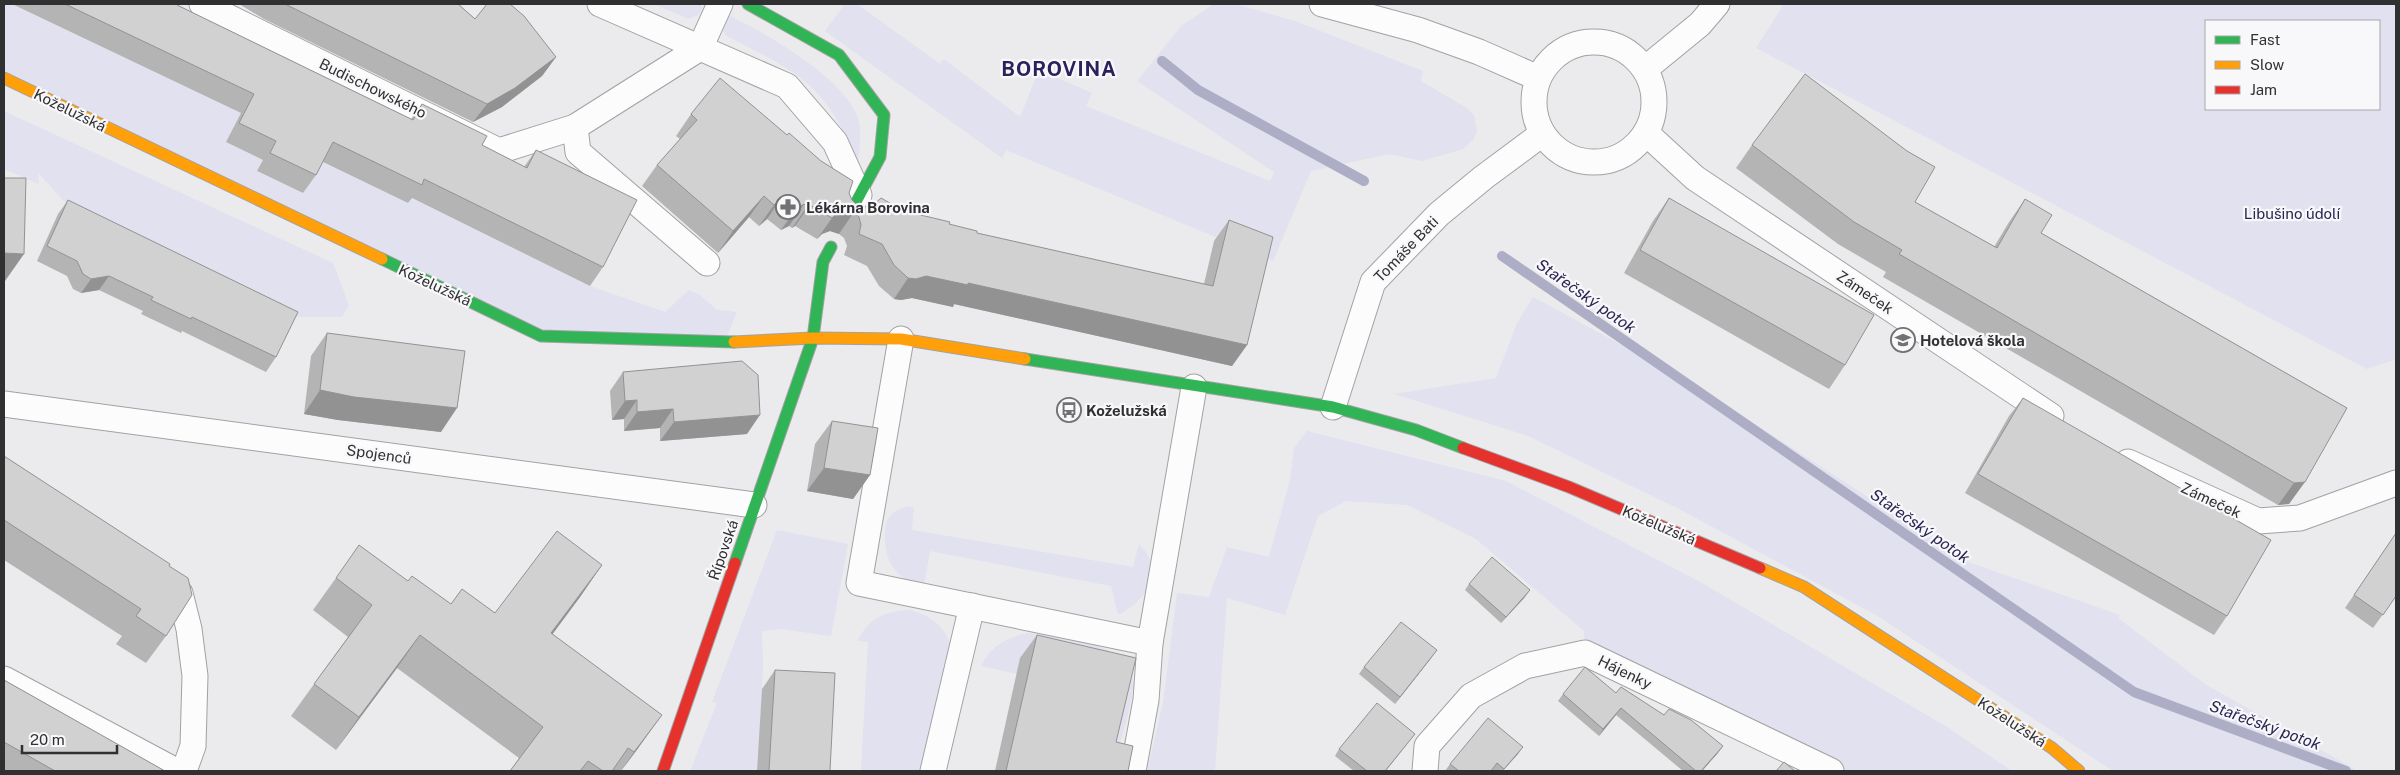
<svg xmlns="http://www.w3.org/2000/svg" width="2400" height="775" viewBox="0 0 2400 775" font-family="'Public Sans',sans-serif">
<rect width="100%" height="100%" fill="#ebebed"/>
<!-- green -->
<g fill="#e1e1ef" fill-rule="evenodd">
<path d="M4 4H11L241 113 226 142 263 160 257 172 303 193 320 161 408 203 411 198 590 286 665 312 689 290 700 295 717 310 737 312 724 343 541 336 4 85Z"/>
<path d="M654 4H701L702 8 700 14 689 19Z"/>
<path d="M845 4H857L940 64 944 59 1020 117 1039 70 1092 93 1086 106 1270 181 1274 172 1137 81 1181 26 1214 4H1235L1295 21 1423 71 1421 81 1467 108 1474 115 1477 131 1473 140 1463 149 1422 161 1389 154 1311 171 1273 261 1006 150 1002 158 825 31Z"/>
<path d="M1784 4H2396V359L2367 369 1756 48ZM2206 21H2379V109H2206Z"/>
<path d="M730 16C767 34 849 80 859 122 862 136 859 153 857 168 849 135 827 96 798 76 776 60 749 48 725 35L722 26 724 18Z"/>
<path d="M4 111 333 263 349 305 342 317H294L74 212 38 173 39 184 4 169Z"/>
<path d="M1533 297 1692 383 1968 562 2120 615 2118 618 2205 684 2358 771H2113L1876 615 1679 509 1528 436 1394 394 1496 378 1517 323Z"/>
<path d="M1307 431 1506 481 1702 583 1947 727 2012 771H1831L1585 653 1584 631 1476 539 1407 505 1346 501 1318 516 1285 615 1227 598 1215 771H1147L1163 703 1177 593 1209 597 1227 547 1269 557 1290 480 1294 448Z"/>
<path d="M907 506 914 508 912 530 1133 567 1139 544C1167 571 1146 601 1118 615L1111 586 930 551 924 586C900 582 885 564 885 539 885 533 885 525 888 519 892 512 900 509 907 506Z"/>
<path d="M777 530 848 544 831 636 781 629 762 631 763 665 758 771H690L717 703 712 702Z"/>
<path d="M910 610C930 616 943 624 951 645L926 771H861L868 642 858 641C868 618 886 611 910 610Z"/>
<path d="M1028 633C1059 638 1137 641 1133 688 1131 709 1123 731 1118 751L1020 658 1017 674 981 666C991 646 1007 637 1028 633Z"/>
</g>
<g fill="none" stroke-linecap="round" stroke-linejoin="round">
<!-- stream -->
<g stroke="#adadc5" stroke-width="10">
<path d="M1162 61 1198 90 1364 181"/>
<path d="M1502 256 2134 692 2346 771"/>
</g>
<defs>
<g id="street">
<path d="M202 4 499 151 575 127"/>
<path d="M600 4 787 86 835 142 859 195"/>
<path d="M1322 4 1418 30 1479 52 1538 78"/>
<circle cx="1594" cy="102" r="60"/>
<path d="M1645 69 1700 24 1717 4"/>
<path d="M1646 133 1695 178 2051 416"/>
<path d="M707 263 578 152 575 127 700 48 720 4"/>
<path d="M901 339 859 583 1150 643"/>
<path d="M4 404 754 505"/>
<path d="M1333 407 1373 282 1439 214 1484 177 1542 134"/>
<path d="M2128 462 2258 521 2300 518 2396 483"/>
<path d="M166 582 180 593 189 629 195 676 193 746 184 771"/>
<path d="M4 679 176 771"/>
<path d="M933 771 972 606"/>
<path d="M1133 771 1146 700 1150 643 1194 387"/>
<path d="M1425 771 1427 746 1471 696 1525 666 1585 653 1831 771"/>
</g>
<g id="fast">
<path d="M748 4 839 55 884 115 880 157 850 213"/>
<path d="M382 259 541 336 734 342"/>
<path d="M1025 359 1333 407 1416 430 1463 448"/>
<path d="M735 563 813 338 823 262 831 247"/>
</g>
<g id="slow">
<path d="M4 78 382 259"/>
<path d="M734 342 813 338 901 339 1025 359"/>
<path d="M1760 568 1804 587 2052 748 2079 771"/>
</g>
<g id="jam">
<path d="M1463 448 1569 487 1760 568"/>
<path d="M663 771 735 563"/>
</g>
</defs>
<!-- street casing -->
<use href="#street" stroke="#a2a2a4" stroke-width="27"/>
<!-- fast casing -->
<use href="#fast" stroke="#a2a2a4" stroke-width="13"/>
<!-- slow casing -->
<use href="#slow" stroke="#a2a2a4" stroke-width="13"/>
<!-- jam casing -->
<use href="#jam" stroke="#a2a2a4" stroke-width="13"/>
<!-- street -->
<use href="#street" stroke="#fcfcfc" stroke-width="25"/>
<!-- fast -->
<use href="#fast" stroke="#30b455" stroke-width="11"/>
<!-- slow -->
<use href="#slow" stroke="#ff9f0a" stroke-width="11"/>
<!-- jam -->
<use href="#jam" stroke="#e5322d" stroke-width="11"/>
</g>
<!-- wall -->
<g fill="#b4b4b5">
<path d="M12 4H177V5L411 119 422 104 482 145 524 167 536 150 603 267 590 286 412 198 408 203 323 162 316 175 303 193 257 171 263 160 226 142 241 113Z"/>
<path d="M239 4H458L475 19 556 57 542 76 502 107 473 122 264 19Z"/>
<path d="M691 114 849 193 852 200 858 206 904 211 949 224 977 233 1204 284 1214 241 1229 220 1247 345 1232 366 954 304 953 307 912 298 901 300 894 299 879 286 867 266 844 255 847 246 844 238 839 234 830 231 822 234 817 239 795 226 792 228 789 226 781 230 767 219 759 226 749 217 718 253 642 186 657 165 680 139 676 136Z"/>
<path d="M1752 145 1915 202 1994 247 2009 222 2025 199 2041 233 2347 408 2289 504 2278 505 1883 277 1886 272 1838 244 1736 168Z"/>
<path d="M1669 198 1845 365 1829 389 1624 273 1653 221Z"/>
<path d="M68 200 276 357 266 372 182 331 181 333 141 314 143 311 99 290 81 293 73 289 67 276 37 261 58 214Z"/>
<path d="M327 333 441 432 338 420 304 414 311 356Z"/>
<path d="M623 372 747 434 660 441V428L624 431V419L612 420 610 391Z"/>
<path d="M2023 398 2227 616 2214 635 1965 493 2009 416Z"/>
<path d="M832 421 870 475 853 499 807 491 815 444Z"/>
<path d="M4 456 169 566 166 636 146 663 116 644 122 636 4 560Z"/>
<path d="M2396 533V596L2373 628 2345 608Z"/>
<path d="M602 565 580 597 552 634 639 747 621 771H510L519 758 397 668 336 750 291 716 348 637 313 610 336 578 407 581 451 604 495 613Z"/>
<path d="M1469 584 1525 597 1501 623 1465 590Z"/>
<path d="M1037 635 1116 742 1128 771H995L1020 658Z"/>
<path d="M1432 657 1395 704 1359 674 1364 667Z"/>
<path d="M775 670 830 771H757L762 689Z"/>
<path d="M4 680 165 771H4Z"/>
<path d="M1616 693 1664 715 1723 746 1702 771H1683L1616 715 1599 736 1558 701 1563 694Z"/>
<path d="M1415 734 1386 771H1354L1335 756 1339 749Z"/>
<path d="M1518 754 1503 771H1493L1492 770 1491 771H1445L1450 764Z"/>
</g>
<!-- shaded-wall -->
<g fill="#929293">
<path d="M556 57 542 76 502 107 473 122 487 104Z"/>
<path d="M764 196 749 217 718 253 733 231Z"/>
<path d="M782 197 767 219 759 226 774 205Z"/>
<path d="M804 204 789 226 781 230 796 209Z"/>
<path d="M810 205 795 226 792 228 807 207Z"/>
<path d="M845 210 854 212 839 234 830 231 822 234 817 239 832 218 837 213Z"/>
<path d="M4 253 24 254 5 281H4Z"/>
<path d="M109 276 99 290 81 293 91 279Z"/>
<path d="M926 276 968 283 1247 345 1232 366 954 304 953 307 912 298 901 300 894 299 908 278Z"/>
<path d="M320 390 457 408 441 432 338 420 304 414Z"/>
<path d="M637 400 624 419 612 420 625 401Z"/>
<path d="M673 409 660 428 624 431 637 412Z"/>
<path d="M760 415 747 434 660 441 674 422Z"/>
<path d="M824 468 870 475 853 499 807 491Z"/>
<path d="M2305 482 2289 504 2278 505 2294 483Z"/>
<path d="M602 565 580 597 529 666 551 633Z"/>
<path d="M1530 590 1525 597 1501 623 1506 617Z"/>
<path d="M420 635 397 668 336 750 359 717Z"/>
<path d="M1437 650 1432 657 1395 704 1400 697Z"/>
<path d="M1621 708 1616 715 1599 736 1603 729Z"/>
<path d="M662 715 639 747 621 771 634 752Z"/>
<path d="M1723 746 1718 753 1702 771H1701Z"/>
<path d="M1523 747 1518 754 1502 771Z"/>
</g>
<!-- building -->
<g fill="#d1d1d2" stroke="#929293">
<path d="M65 4H177V5L413 120 422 104 487 136 482 145 527 168 536 150 637 200 603 267 424 179 422 185 333 142 316 175 270 153 276 141 239 123 254 94Z"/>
<path d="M285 4H458L475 19 487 4H510L524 16 556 57 515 88 487 104Z"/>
<path d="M1805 74 1907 151 1935 167 1915 202 1997 248 2025 199 2052 215 2041 233 2347 408 2305 482 2294 483 1899 254 1902 250 1854 222 1752 145Z"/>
<path d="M720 78 787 135 789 133 821 161 853 181 849 193 852 200 858 206 866 207 873 205 881 198 904 211 950 222 949 224 977 231V233L1213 286 1229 220 1273 237 1247 345 968 283V285L926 276 916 279 908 278 894 265 882 244 859 234 861 225 859 217 854 212 845 210 837 213 832 218 810 205 807 207 804 204 796 209 782 197 774 205 764 196 733 231 657 165 697 120 691 114Z"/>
<path d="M4 178H26L24 254 4 253Z"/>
<path d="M1669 198 1874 315 1845 365 1640 250Z"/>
<path d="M68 200 298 312 276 357 192 317 191 319 151 300 153 297 109 276 91 279 83 274 77 261 47 246Z"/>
<path d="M327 333 465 351 457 408 354 397 320 390Z"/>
<path d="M742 361 758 375 760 415 674 422 673 409 637 412V400L625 401 623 372Z"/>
<path d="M2023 398 2271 540 2227 616 1978 474Z"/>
<path d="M832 421 878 428 870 475 824 468Z"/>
<path d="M4 456 170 564 169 566 188 578 192 595 166 636 136 616 141 609 4 520Z"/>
<path d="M557 531 602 565 551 633 662 715 634 752 628 748 612 771H603L588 761 580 771H510L543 727 420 635 359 717 314 684 372 605 336 578 359 545 408 581 412 576 451 604 462 589 495 613Z"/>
<path d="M2396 533V596L2383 615 2354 595Z"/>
<path d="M1492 557 1530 590 1506 617 1469 584Z"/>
<path d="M1401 622 1437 650 1400 697 1364 667Z"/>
<path d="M1037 635 1136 658 1116 742 1133 746 1128 771H1006Z"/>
<path d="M1585 667 1616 693 1621 687 1664 715 1669 709 1691 720 1723 746 1701 771H1696L1621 708 1603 729 1563 694Z"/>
<path d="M775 670 835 673 830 771H769Z"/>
<path d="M4 680 165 771H55L4 742Z"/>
<path d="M1377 703 1415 734 1385 771H1367L1339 749Z"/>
<path d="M1488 718 1523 747 1504 769 1497 763 1491 771H1459L1450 764Z"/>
<path d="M1784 762 1795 771H1776Z"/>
</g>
<!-- icons -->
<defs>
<symbol id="pharmacy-ring" viewBox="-11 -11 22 22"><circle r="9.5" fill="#f8f8fb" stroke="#717173" stroke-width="1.5"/><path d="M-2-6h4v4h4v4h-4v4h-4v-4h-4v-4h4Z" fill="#717173"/></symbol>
<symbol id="university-ring" viewBox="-11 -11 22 22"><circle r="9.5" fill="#f8f8fb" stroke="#717173" stroke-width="1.5"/><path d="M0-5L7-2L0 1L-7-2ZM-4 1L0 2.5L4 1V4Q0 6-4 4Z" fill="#717173"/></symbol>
<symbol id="bus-ring" viewBox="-11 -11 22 22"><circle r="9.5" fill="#f8f8fb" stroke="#717173" stroke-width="1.5"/><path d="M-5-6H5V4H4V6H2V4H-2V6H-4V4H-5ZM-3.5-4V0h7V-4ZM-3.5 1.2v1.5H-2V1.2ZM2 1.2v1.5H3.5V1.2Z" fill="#717173"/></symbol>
</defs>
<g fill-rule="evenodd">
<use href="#pharmacy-ring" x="774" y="193" width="28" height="28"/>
<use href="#university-ring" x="1889" y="326" width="28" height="28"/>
<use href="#bus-ring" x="1055" y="396" width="28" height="28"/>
</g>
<g text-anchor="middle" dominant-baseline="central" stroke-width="4.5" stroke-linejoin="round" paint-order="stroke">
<!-- street labels -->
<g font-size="15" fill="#303032" stroke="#f8f8fb">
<text transform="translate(373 88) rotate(26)">Budischowského</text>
<text transform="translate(70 110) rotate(26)">Koželužská</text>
<text transform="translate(1406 249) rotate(-46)">Tomáše Bati</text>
<text transform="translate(435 285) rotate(25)">Koželužská</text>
<text transform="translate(1865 292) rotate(34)">Zámeček</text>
<text transform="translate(379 454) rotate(8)">Spojenců</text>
<text transform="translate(2211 500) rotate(25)">Zámeček</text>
<text transform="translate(1659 525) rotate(23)">Koželužská</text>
<text transform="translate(723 550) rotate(-71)">Řípovská</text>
<text transform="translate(1625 672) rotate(26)">Hájenky</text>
<text transform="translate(2012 722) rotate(33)">Koželužská</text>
</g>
<!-- poi labels -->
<g font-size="15" font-weight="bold" fill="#303032" stroke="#f8f8fb" text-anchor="start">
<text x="806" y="207">Lékárna Borovina</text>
<text x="1920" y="340">Hotelová škola</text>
<text x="1086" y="410">Koželužská</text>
</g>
<!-- park labels -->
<g font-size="15" fill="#292451" stroke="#f8f8fb">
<text x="2292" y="213">Libušino údolí</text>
</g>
<!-- water labels -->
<g font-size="16" font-style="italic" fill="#2b2653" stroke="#f8f8fb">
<text transform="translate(1586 296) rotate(35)">Stařečský potok</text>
<text transform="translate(1920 526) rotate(35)">Stařečský potok</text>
<text transform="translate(2265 725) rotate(20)">Stařečský potok</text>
</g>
<!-- district labels -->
<g font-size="20" font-weight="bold" letter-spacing="1" fill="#2b225c" stroke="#f8f8fb">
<text x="1059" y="69">BOROVINA</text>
</g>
</g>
<!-- border -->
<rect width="2400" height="775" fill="none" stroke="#303032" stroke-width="10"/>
<!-- legend -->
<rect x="2205" y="20" width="175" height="90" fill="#f8f8fb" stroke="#a8a8ab"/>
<rect x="2215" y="36" width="25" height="8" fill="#30b455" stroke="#a8a8ab"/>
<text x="2250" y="45" font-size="15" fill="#303032">Fast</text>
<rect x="2215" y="61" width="25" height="8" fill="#ff9f0a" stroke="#a8a8ab"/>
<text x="2250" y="70" font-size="15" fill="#303032">Slow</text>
<rect x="2215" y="86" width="25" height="8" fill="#e5322d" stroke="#a8a8ab"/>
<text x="2250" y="95" font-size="15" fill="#303032">Jam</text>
<!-- scale -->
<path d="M22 745v8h95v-8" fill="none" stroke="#303032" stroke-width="2.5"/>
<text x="30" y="745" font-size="15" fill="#303032" stroke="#f8f8fb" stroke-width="4" paint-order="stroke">20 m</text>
</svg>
